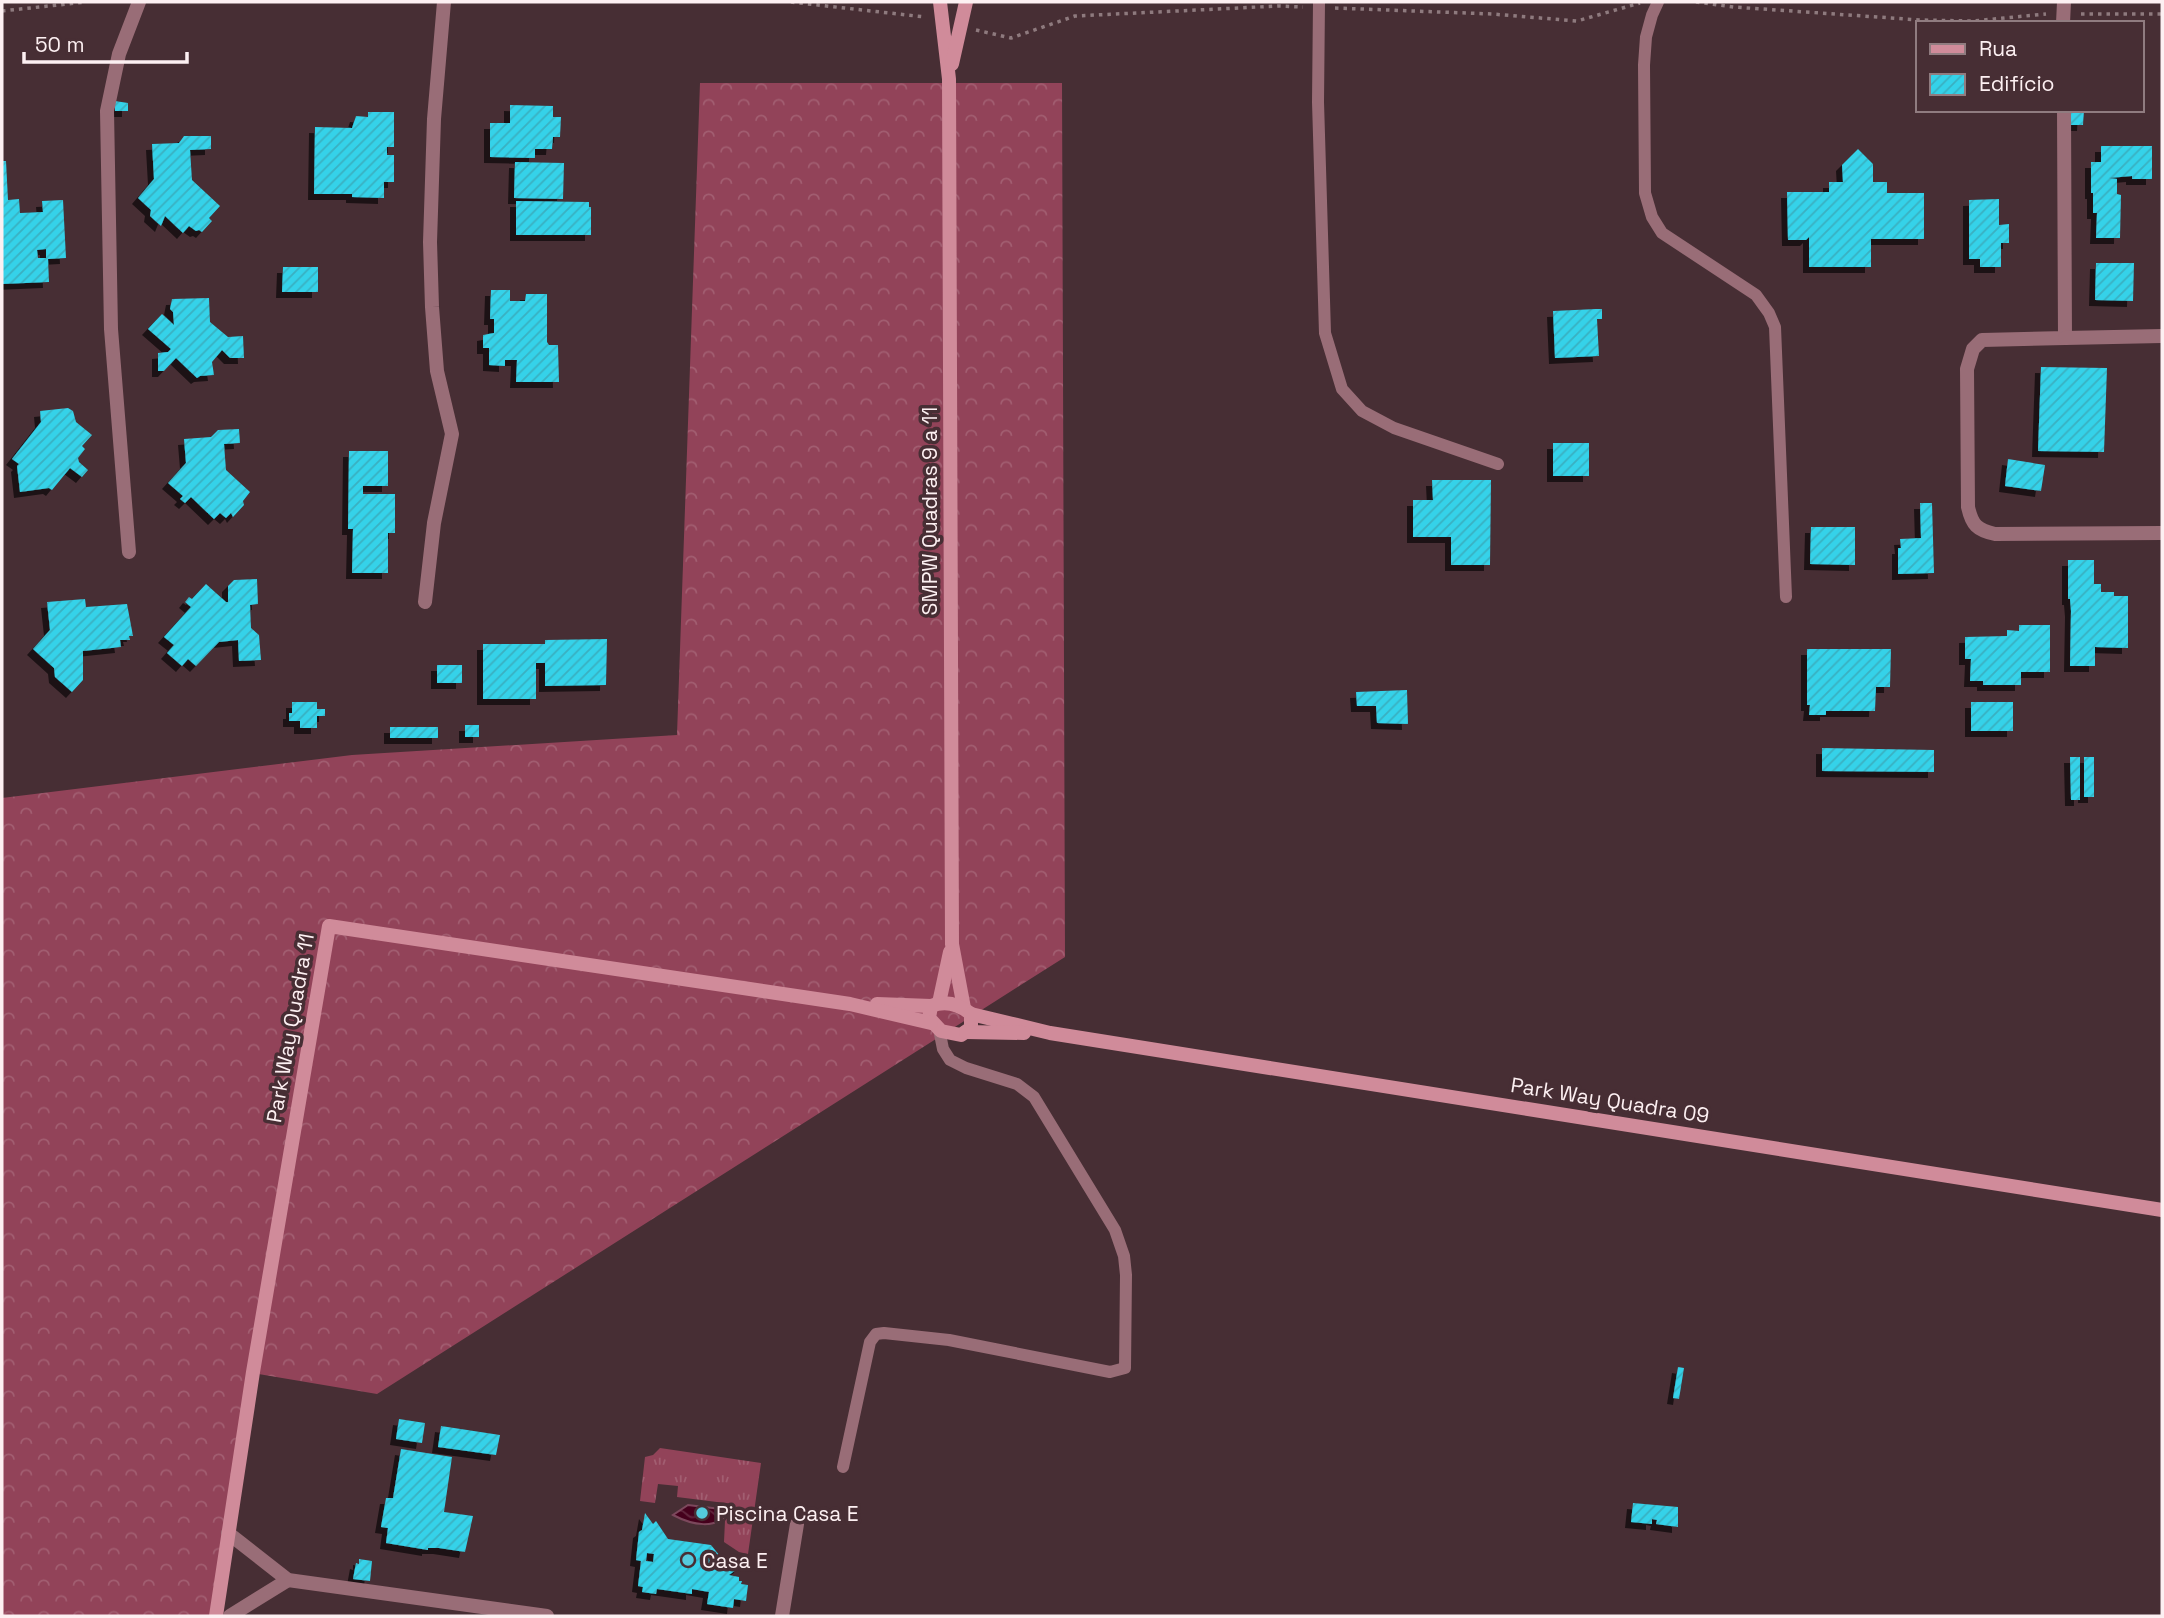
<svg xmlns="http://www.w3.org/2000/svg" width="2164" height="1618" viewBox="0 0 2164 1618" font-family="'Space Grotesk',sans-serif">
<defs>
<pattern id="grass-tufts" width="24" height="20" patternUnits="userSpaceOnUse" patternTransform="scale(1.75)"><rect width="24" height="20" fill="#924359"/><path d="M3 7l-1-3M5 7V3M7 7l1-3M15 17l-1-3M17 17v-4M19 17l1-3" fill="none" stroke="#a25e71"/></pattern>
<pattern id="forest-crowns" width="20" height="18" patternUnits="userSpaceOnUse" patternTransform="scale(1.75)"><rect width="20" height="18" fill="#924359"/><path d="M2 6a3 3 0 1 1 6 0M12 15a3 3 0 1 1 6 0" fill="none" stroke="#a25e71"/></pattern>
<pattern id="water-waves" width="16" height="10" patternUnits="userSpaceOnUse" patternTransform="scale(1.75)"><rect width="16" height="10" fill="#45001c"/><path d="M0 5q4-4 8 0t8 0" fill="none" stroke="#61263d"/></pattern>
<pattern id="building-hatch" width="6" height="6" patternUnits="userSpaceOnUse" patternTransform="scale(1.75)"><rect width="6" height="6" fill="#34d2e9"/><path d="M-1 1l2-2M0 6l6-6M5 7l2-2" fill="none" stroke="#3ab0c1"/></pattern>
<filter id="shadow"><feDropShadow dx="-6" dy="6" stdDeviation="0" flood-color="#0009"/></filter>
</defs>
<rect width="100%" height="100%" fill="#472e34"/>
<!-- grass -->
<path fill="url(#grass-tufts)" d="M660 1448 761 1463 748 1554 739 1552 724 1542 725 1521 733 1511V1504L677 1497 678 1486 658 1484 655 1503 640 1501 645 1457 653 1455Z"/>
<!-- forest -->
<path fill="url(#forest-crowns)" d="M700 83H1062L1065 957 377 1394 247 1372 213 1616H2V798L352 755 677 735Z"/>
<!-- water -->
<path fill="url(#water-waves)" stroke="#7c485c" stroke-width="2" d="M688 1505 729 1510C718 1532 690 1524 673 1515Z"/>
<!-- building -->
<g fill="url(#building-hatch)" fill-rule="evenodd" filter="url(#shadow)">
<path d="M115 101 128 103V111H115Z"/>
<path d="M510 105 553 106V117H561L560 137H553L552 149H535V158L490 157V123H510Z"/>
<path d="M2069 110H2084L2083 125H2069Z"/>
<path d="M368 112H394V147H387V155H394V182H384V198L352 197V194H314L315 127 352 128 356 116 368 117Z"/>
<path d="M184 136H211V149L190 150 192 180 220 206 209 218 212 221 202 232 199 230 196 231 189 226 183 233 165 216 161 226 150 216 151 210 138 198 154 179 152 144 179 143Z"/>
<path d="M2101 146H2152V179H2132V176L2109 178 2117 179V194L2121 195 2120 238H2096L2097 213H2093V193H2091V162H2101Z"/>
<path d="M1858 149 1873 164V182H1887V193H1924V239H1871V267H1809V237L1806 240H1788L1787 192H1829V182H1843L1842 165Z"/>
<path d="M2 161H6L8 200 19 199 20 213 43 212 42 201 63 200 66 258 48 259 49 282 2 284ZM46 249V258H38L37 250Z"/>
<path d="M515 162 564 163 563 199 514 198Z"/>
<path d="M1999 199V225L2009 224V243H2001V267H1980V259H1969V200Z"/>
<path d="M516 201 589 202V207H591V235H516Z"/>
<path d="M2096 263H2134L2133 301 2095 300Z"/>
<path d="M283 267H318V292H282Z"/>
<path d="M491 290H510V301H525L526 294H547V342L549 345H558L559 382H516L517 360H505V366L489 365V348H483V335L494 333V319H490Z"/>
<path d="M209 298 210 322 228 337 243 336 244 358H230L222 350 212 362 214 375 200 376 197 378 176 358 164 371H158V353L168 352 171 349 148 329 162 314 174 325 173 312 170 309 172 299Z"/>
<path d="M1596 309H1602V319H1597L1599 356 1555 358 1553 311Z"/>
<path d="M2041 367 2107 368 2104 452 2038 451Z"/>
<path d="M68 408 73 411 76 422 92 435 82 446 85 449 78 458 79 462 88 470 82 477 70 468 52 490 49 488 20 492 17 466 19 464 12 459 41 422 40 411Z"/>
<path d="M239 429 240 443 224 444 226 470 250 492 243 501 244 505 233 517 231 513 226 518 220 513 214 519 191 497 185 503 180 499 183 496 168 483 186 463 184 439 211 437 218 430Z"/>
<rect x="1553" y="443" width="36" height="33"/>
<path d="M349 451H388V486H363V494H395V533H388V573H352L353 529H348Z"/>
<path d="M2008 459 2045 465 2041 491 2005 486Z"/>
<path d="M1432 480H1491L1490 565H1451V537H1413V500H1433Z"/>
<path d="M1920 503H1932L1934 573 1898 574V548H1901L1900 539 1921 538Z"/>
<path d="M1811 527H1855V565L1810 564Z"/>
<path d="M2068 560H2094V584H2101V592H2114V596H2128V648L2095 647V666H2070L2071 611 2070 599H2068Z"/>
<path d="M257 579 258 604 250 605 251 628 259 635 261 660 239 661 238 640 219 642 196 666 188 659 182 666 167 653 174 645 164 637 191 607 185 602 189 597 192 599 206 584 226 602H228V586L234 580Z"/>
<path d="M85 599 86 607 127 604 133 636H129L130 640H120L121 647 83 651V680L72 692 55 677 54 668 33 649 50 630 47 602Z"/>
<path d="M2019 625H2050V672H2021V685H1983V681H1970L1971 659H1965V637L2007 636V630L2019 631Z"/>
<path d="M607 639 606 685 545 686V663H536V699H483V644H545V640Z"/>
<path d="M1807 649H1891L1890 687H1876L1875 711H1826V715H1809L1810 705H1807Z"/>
<rect x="437" y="665" width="25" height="18"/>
<path d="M1407 690 1408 724 1377 723 1376 706H1357L1356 692Z"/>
<path d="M292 702H317V709H325V716H317V728H300V721H289V713H292Z"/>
<rect x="1971" y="702" width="42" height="29"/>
<rect x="465" y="725" width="14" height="12"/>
<rect x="390" y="727" width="48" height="11"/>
<path d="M1822 748 1934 750V772L1822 771Z"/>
<path d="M2070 757H2080V800H2071Z"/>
<rect x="2084" y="757" width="10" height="40"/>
<path d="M1678 1367 1684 1368 1679 1399 1673 1398Z"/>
<path d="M399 1419 425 1423 422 1443 396 1439Z"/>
<path d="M441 1426 500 1435 496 1455 438 1447Z"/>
<path d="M401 1449 452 1457 444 1512 473 1516 465 1552 439 1548H428V1550L386 1543 388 1528 381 1527 386 1498H393Z"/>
<path d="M1633 1503 1678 1507V1527L1656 1524 1657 1520 1652 1519V1524L1631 1522Z"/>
<path d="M645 1513 653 1524 656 1521 668 1539 711 1545 724 1561 741 1563 740 1567 729 1575 739 1577V1581H742L741 1584 748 1585 746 1601 734 1599 733 1608 707 1604 709 1592 692 1589V1594L657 1589 656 1594 642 1592 643 1587 638 1586 641 1561 636 1560 639 1532 642 1530ZM647 1553 654 1554 653 1562 646 1561Z"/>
<path d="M359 1559 372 1561 370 1581 353 1579 356 1563 359 1564Z"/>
</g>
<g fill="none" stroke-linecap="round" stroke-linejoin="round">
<!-- path -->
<g stroke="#8e7a7e" stroke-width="3.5" stroke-dasharray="3.5 5" stroke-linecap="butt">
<path d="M791 2 925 17"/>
<path d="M1696 2 1734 7 1920 20 1973 21 2046 14"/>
<path d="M1335 8 1492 14 1577 21 1640 3"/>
<path d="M2 11 86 2"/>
<path d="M2081 14H2162"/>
<path d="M976 30 1011 38 1075 16 1278 6 1303 7"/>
</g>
<!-- lane -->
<g stroke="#996d77" stroke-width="12">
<path d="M1319 2 1318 102 1325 333 1342 389 1362 411 1394 428 1498 464"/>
<path d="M1658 2 1652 15 1646 37 1644 65 1645 193 1652 217 1662 233 1756 295 1769 313 1775 327 1786 597"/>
<path d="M843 1467 870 1342 876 1334 884 1333 949 1340 1110 1372 1125 1368 1126 1275 1124 1256 1115 1230 1034 1097 1017 1084 966 1068 950 1060 943 1049 939 1029"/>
</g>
<!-- street -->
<g stroke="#996d77" stroke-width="14">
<path d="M2063 23 2064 2"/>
<path d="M2064 110 2065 338 1982 340 1973 349 1967 369 1968 507C1972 525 1977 530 1995 534L2162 533"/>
<path d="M2065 338 2162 336"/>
<path d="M129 552 111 329 107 111 119 54 139 2"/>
<path d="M425 602 434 523 452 434 437 371 432 307 430 242 434 119 444 2"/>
<path d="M228 1533 288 1580 547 1616"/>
<path d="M230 1616 288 1580"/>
<path d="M782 1616 797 1524"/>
</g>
<!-- secondary -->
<g stroke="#d08b9a" stroke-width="14">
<path d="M940 2 949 79 952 944 964 1008"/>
<path d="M952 64 966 2"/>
<path d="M939 1003 950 952"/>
<path d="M877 1004 931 1006C946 1000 959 1004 971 1014V1028L961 1035 941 1031 929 1018 931 1006"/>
<path d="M971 1014 1050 1033 2162 1210"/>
<path d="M966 1032 1024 1033"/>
<path d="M216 1616 253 1372 329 926 850 1004 931 1023"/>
</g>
</g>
<!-- markers -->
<g fill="#54cadd" stroke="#472e34" stroke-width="2.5">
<circle cx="702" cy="1513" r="7"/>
<circle cx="688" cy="1560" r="7"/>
</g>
<g text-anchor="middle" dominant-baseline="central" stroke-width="7" stroke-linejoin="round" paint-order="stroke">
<!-- street labels -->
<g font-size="21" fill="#fdf0f2" stroke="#472e34">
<text transform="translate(929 511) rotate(-90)">SMPW Quadras 9 a 11</text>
<text transform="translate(290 1028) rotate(-80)">Park Way Quadra 11</text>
<text transform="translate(1610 1100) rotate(9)">Park Way Quadra 09</text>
</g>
<!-- poi labels -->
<g font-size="21" fill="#fdf0f2" stroke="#472e34" text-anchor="start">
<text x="716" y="1513">Piscina Casa E</text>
<text x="702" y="1560">Casa E</text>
</g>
</g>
<!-- border -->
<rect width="2164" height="1618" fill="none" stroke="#fdf0f2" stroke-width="7"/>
<!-- legend -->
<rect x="1916" y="21" width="228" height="91" fill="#472e34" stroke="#907c80" stroke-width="2"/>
<rect x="1930" y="44" width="35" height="10" fill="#d08b9a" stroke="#907c80" stroke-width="2"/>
<text x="1979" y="56" font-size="21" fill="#fdf0f2">Rua</text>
<rect x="1930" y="74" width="35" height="21" fill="url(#building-hatch)" stroke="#907c80" stroke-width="2"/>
<text x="1979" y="91" font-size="21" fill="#fdf0f2">Edifício</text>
<!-- scale -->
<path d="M24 52v10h163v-10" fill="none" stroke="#fdf0f2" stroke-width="3.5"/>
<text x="35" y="52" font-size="21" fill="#fdf0f2" stroke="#472e34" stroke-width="5" paint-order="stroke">50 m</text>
</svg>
